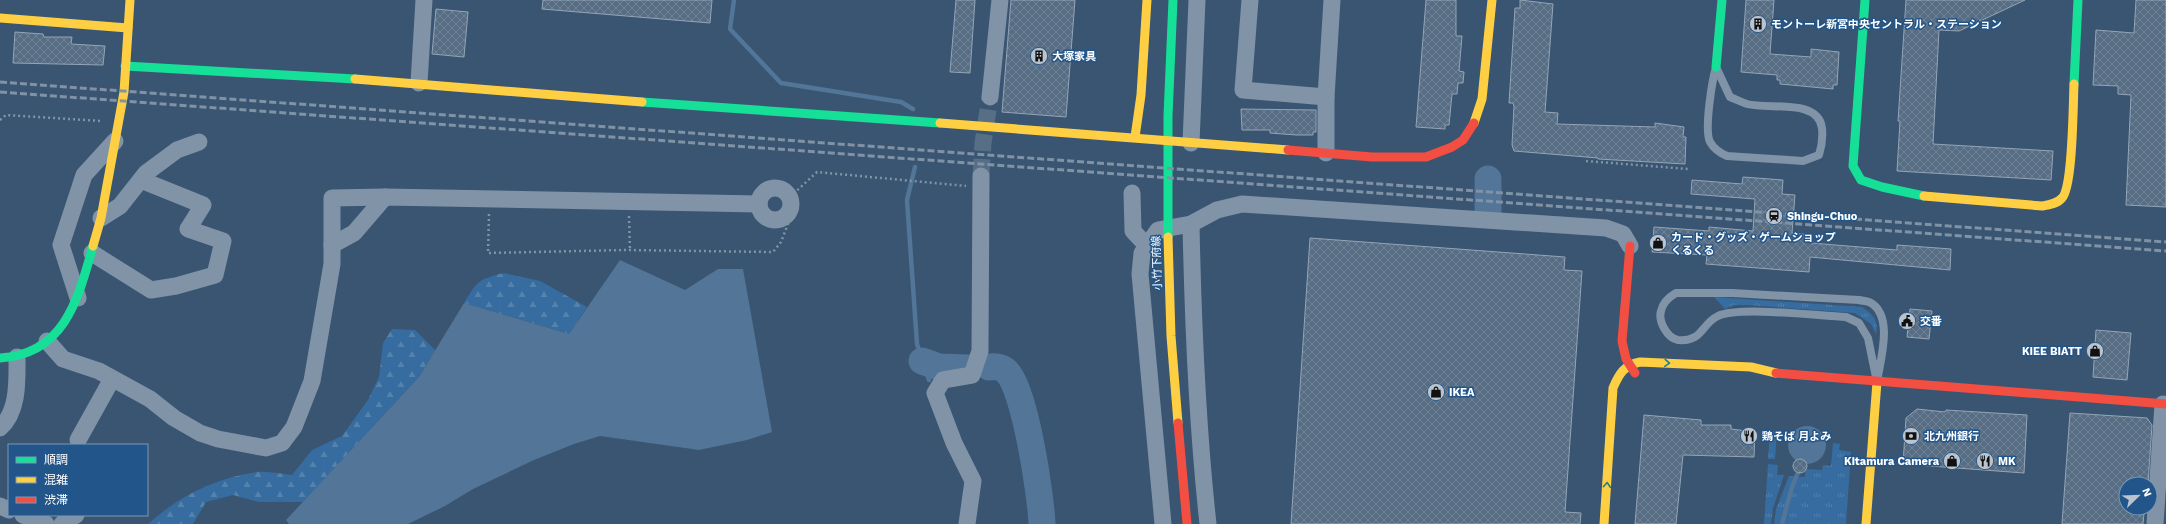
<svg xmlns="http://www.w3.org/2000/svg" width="2166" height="524" viewBox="0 0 2166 524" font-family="'Work Sans','Noto Sans JP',sans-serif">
<defs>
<pattern id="grass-tufts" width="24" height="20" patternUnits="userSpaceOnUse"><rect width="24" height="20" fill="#366c9f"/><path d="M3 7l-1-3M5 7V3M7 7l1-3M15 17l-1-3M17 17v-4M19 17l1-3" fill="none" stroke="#5482ad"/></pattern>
<pattern id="forest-firs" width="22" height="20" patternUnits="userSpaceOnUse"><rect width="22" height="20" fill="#366c9f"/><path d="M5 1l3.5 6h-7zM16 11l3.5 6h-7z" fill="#5482ad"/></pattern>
<pattern id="building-cross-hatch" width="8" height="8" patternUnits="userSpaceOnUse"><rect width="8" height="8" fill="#576d84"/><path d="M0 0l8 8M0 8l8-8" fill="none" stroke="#708396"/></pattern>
</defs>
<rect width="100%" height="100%" fill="#395572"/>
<!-- grass -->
<g fill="url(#grass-tufts)">
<path d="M1714 297 1862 307C1873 314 1879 321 1876 334L1871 324 1855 313 1748 305H1734L1725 309Z"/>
<path d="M1770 431H1777L1775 459H1768Z"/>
<path d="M1833 443 1840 444 1839 450 1851 452 1846 524H1774L1776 509 1789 476 1805 477V469L1822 470 1823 465 1831 466Z"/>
<path d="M1768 464 1778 465 1777 475H1784L1773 508 1771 524H1764Z"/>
</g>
<!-- forest -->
<g fill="url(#forest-firs)">
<path d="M504 273 540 281 587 307 569 334 464 303C477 281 479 279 504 273Z"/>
<path d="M392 329 415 330 435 350 419 377 303 502H259L233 495 206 502 193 524H148C179 496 217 477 258 472 269 471 281 474 292 475L312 450 342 436 368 400 379 377 383 343Z"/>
</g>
<!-- water -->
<g fill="#527598">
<path d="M620 260 685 290 718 269H743L772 432 747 440 699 450 600 436 574 444 534 460 473 489 445 506 408 524H289L286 520 419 377 464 303 569 334Z"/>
<circle cx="1807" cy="445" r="19"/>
</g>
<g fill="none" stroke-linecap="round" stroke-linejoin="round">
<!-- stream -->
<g stroke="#527598" stroke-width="4.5">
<path d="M734 0 730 29 781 83 901 102 913 109"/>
<path d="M915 167 907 200 917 344 929 380"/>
<path d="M1782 524 1792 487 1804 458"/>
</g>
<!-- river -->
<g stroke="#527598" stroke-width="27">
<path d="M1488 179V211"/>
<path d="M922 361 939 367 968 368"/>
<path d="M989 367C995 366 1002 367 1006 371 1025 387 1041 497 1042 524"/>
</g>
</g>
<!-- building -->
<g fill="url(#building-cross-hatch)" stroke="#94a5b5">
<path d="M543 0H712L710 23 542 9Z"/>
<path d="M956 0H975L970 73 950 72Z"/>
<path d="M1011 0H1075L1066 117 1002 112Z"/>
<path d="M1426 0H1456V36H1462L1459 71 1464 72 1463 83H1458L1457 94H1452L1449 125H1445V129L1416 127Z"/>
<path d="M1520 0 1553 4 1545 112 1558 113 1557 124 1655 127V123L1684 127 1683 137H1686L1685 164 1598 159V158L1514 151 1512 145 1514 106 1513 103H1509L1515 8H1520Z"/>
<path d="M1746 0H1774L1770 54 1811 57V49L1839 52 1837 85H1833V89L1780 84V80H1777V75L1741 72Z"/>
<path d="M1906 0H2025L1959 31 1939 30 1933 144 2053 151 2051 180 1897 171 1900 121H1898Z"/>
<path d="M2136 0H2166V207L2126 205 2131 95 2118 94V86L2093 85 2096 30 2134 33Z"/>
<path d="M436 9 468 12 464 57 432 54Z"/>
<path d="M15 32 43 34 44 37H72L71 44 105 46 103 65 13 63Z"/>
<path d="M1241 109 1316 110V132H1313V135H1296L1270 133V130H1242Z"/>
<path d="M1743 177 1783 180 1782 194 1795 195 1792 233 1811 235V243L1897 250V245L1951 249 1950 270 1810 257 1809 272 1706 264 1707 255 1652 252 1654 227 1709 231V227L1753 231 1755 199 1691 194 1692 180 1742 184Z"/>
<path d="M1310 238 1565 257 1564 270 1582 271 1565 512 1581 513 1580 524H1291Z"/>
<path d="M1910 309 1932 311 1929 339 1907 337Z"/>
<path d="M2096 330 2131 333 2127 380 2093 377Z"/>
<path d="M1917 409 1945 412 1946 410 2027 415 2024 473 1903 464 1906 418Z"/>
<path d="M2070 413 2147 418 2152 425 2148 484H2126V508H2137V512L2144 513 2143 524H2062Z"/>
<path d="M1644 415 1701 420V425H1731V429L1755 432 1754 457 1683 455 1676 524H1635Z"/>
<circle cx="1800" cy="466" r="7"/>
</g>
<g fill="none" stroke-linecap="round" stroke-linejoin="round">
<!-- street-tunnel -->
<path stroke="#576e87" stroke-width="17" stroke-dasharray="17 8" stroke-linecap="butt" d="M981 176 983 143 990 97"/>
<!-- path -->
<g stroke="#8093a7" stroke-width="2.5" stroke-dasharray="2 3" stroke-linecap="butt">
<path d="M0 120 6 115 101 121"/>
<path d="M1586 161 1688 169"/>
<path d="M790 197 817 172 966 186"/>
<path d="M489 214 488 253 625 250 773 252 781 242 788 224 780 219"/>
<path d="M629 216 630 251"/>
</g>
<!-- lane -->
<g stroke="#8093a7" stroke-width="8">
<path d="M1716 67 1730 97C1735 99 1741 102 1747 104 1769 110 1818 98 1822 128 1823 138 1822 146 1819 155L1803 161 1727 156C1720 153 1714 149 1710 142 1704 130 1712 81 1716 67Z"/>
<path d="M1676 293H1732L1859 300C1863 301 1868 301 1871 303 1894 317 1880 361 1877 382L1868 338 1859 323 1846 317C1818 316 1741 306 1718 316 1701 324 1703 342 1678 340 1667 338 1658 321 1661 311 1663 302 1669 297 1676 293Z"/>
</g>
<!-- street -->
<g stroke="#8093a7" stroke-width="17">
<path d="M1250 0 1243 90 1326 97"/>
<path d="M419 83 424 0"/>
<path d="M990 97 1000 0"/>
<path d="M1191 143 1197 0"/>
<path d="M1326 153V97L1332 0"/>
<circle cx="775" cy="204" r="16"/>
<path d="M1132 193 1133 231 1147 246"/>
<path d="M101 218 120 206 146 173 177 150 199 142"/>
<path d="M1191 224C1193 325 1197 424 1208 524"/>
<path d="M332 245 354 233 385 197"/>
<path d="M92 253 151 290 176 286 215 275 223 241 188 229 203 205 141 180"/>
<path d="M78 298 61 245 84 175 115 141"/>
<path d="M47 341 63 359 99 371 150 399 174 418 200 433 218 439 266 448 282 443 294 427 312 381 332 264V198L385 197 759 204"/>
<path d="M0 428C19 411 17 380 17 357"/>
<path d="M78 440 112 379"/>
<path d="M0 506 9 510"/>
<path d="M23 515 46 524"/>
<path d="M62 524 76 515"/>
<path d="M967 524 973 481 954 443 935 393 943 380 972 375 980 351 981 176"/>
<path d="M1163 524 1140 274 1142 253 1158 230 1191 224 1217 210 1242 204 1606 228 1623 234 1630 246"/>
<path d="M2155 524 2163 404"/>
</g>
<!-- fast -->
<g stroke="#16e098" stroke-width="9">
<path d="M1865 0 1853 166 1861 180 1882 187 1924 196"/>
<path d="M125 66 355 79"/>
<path d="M1716 67 1722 0"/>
<path d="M2074 84 2078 0"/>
<path d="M642 102 940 123"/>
<path d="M1168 237V116L1173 0"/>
<path d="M0 358C65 354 78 299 93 246"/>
</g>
<!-- slow -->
<g stroke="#ffcf43" stroke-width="9">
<path d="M0 18 128 28"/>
<path d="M355 79 642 102"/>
<path d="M940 123 1288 150"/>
<path d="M1474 123 1482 99 1492 0"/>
<path d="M1135 137 1141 95 1147 0"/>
<path d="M1924 196 2042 206C2049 205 2057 204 2062 198 2073 187 2073 104 2074 84"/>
<path d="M1168 237 1171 336 1178 423"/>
<path d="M93 246 101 218 124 92 130 0"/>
<path d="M1604 524 1613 388C1619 374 1624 365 1640 362L1751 367 1776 373"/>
<path d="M1866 524 1877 382"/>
</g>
<!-- jam -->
<g stroke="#f24e42" stroke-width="9">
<path d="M1288 150 1372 157H1426L1452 147 1463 140 1474 123"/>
<path d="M1630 246 1622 341 1626 359 1635 373"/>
<path d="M1776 373 2166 404"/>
<path d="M1178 423 1187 524"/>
</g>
<!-- rail -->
<g stroke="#8092a5" stroke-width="3" stroke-dasharray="7 3" stroke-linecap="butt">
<path d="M0 82 2166 242"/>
<path d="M0 92 2166 251"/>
</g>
</g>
<!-- one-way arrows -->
<defs><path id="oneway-chevron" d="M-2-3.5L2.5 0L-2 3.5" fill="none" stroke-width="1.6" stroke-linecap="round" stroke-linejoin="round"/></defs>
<g stroke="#1e7f8e">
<use href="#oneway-chevron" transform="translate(1667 363) rotate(3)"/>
<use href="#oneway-chevron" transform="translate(1607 485) rotate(-86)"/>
</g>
<!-- icons -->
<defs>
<symbol id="building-disc" viewBox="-11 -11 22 22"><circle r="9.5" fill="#bac4ce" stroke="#225589"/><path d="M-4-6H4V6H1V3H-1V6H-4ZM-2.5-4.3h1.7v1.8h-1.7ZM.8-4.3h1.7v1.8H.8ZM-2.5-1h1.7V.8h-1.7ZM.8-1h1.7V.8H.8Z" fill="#111"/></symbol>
<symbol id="station-disc" viewBox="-11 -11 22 22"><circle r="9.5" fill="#bac4ce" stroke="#225589"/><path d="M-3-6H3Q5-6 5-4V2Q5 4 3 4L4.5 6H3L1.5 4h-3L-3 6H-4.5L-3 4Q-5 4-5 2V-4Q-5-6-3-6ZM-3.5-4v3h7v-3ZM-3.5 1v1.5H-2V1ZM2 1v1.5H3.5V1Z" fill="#111"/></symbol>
<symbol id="shop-disc" viewBox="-11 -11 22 22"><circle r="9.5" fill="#bac4ce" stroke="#225589"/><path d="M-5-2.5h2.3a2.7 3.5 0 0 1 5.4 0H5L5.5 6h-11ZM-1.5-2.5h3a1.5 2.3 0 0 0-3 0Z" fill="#111"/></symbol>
<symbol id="civic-disc" viewBox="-11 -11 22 22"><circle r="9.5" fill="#bac4ce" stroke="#225589"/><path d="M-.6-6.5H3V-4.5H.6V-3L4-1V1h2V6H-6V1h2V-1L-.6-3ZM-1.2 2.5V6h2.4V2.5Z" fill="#111"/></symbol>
<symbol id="restaurant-disc" viewBox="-11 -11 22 22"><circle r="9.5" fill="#bac4ce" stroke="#225589"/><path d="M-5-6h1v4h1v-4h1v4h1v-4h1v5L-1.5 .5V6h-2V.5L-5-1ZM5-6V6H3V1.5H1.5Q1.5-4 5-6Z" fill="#111"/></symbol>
<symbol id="bank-disc" viewBox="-11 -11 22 22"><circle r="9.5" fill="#bac4ce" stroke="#225589"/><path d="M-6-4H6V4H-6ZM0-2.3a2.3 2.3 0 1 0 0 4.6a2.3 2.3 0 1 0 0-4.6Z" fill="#111"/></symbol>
</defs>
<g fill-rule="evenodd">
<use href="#building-disc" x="1748" y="14" width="20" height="20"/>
<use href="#building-disc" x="1029" y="46" width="20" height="20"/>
<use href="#station-disc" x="1764" y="206" width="20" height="20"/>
<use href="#shop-disc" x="1648" y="233" width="20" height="20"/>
<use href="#civic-disc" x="1897" y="311" width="20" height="20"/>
<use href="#shop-disc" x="2085" y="341" width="20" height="20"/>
<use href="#shop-disc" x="1426" y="382" width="20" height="20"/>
<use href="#restaurant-disc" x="1739" y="426" width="20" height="20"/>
<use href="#bank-disc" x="1901" y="426" width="20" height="20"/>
<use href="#shop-disc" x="1942" y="451" width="20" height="20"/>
<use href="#restaurant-disc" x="1975" y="451" width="20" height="20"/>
</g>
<g text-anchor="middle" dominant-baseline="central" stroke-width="3" stroke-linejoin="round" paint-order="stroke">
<!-- poi labels -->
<g font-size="11" font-weight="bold" fill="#fff" stroke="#225589" text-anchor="start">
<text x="1771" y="24">モントーレ新宮中央セントラル・ステーション</text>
<text x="1052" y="56">大塚家具</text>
<text x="1787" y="216">Shingu-Chuo</text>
<text x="1671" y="237">カード・グッズ・ゲームショップ<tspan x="1671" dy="13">くるくる</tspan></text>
<text x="1920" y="321">交番</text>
<text x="2082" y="351" text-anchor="end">KIEE BIATT</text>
<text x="1449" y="392">IKEA</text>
<text x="1762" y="436">鶏そば 月よみ</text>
<text x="1924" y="436">北九州銀行</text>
<text x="1939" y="461" text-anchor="end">Kitamura Camera</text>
<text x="1998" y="461">MK</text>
</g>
<!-- street labels -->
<g font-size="11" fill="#fff" stroke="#225589">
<text transform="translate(1157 263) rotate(-92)">小竹下府線</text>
</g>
</g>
<!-- legend -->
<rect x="8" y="444" width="140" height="72" fill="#225589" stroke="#7a99b8"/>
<rect x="16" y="457" width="20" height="6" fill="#16e098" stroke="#7a99b8"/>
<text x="44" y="464" font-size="12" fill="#ffffff">順調</text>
<rect x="16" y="477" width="20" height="6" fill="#ffcf43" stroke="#7a99b8"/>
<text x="44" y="484" font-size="12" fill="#ffffff">混雑</text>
<rect x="16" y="497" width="20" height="6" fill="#f24e42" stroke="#7a99b8"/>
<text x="44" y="504" font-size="12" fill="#ffffff">渋滞</text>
<!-- north arrow -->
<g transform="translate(2138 496) rotate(67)"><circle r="19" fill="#225589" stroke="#7a99b8"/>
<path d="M0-3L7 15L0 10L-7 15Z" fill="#bac4ce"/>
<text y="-6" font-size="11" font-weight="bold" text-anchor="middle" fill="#ffffff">N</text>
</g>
</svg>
